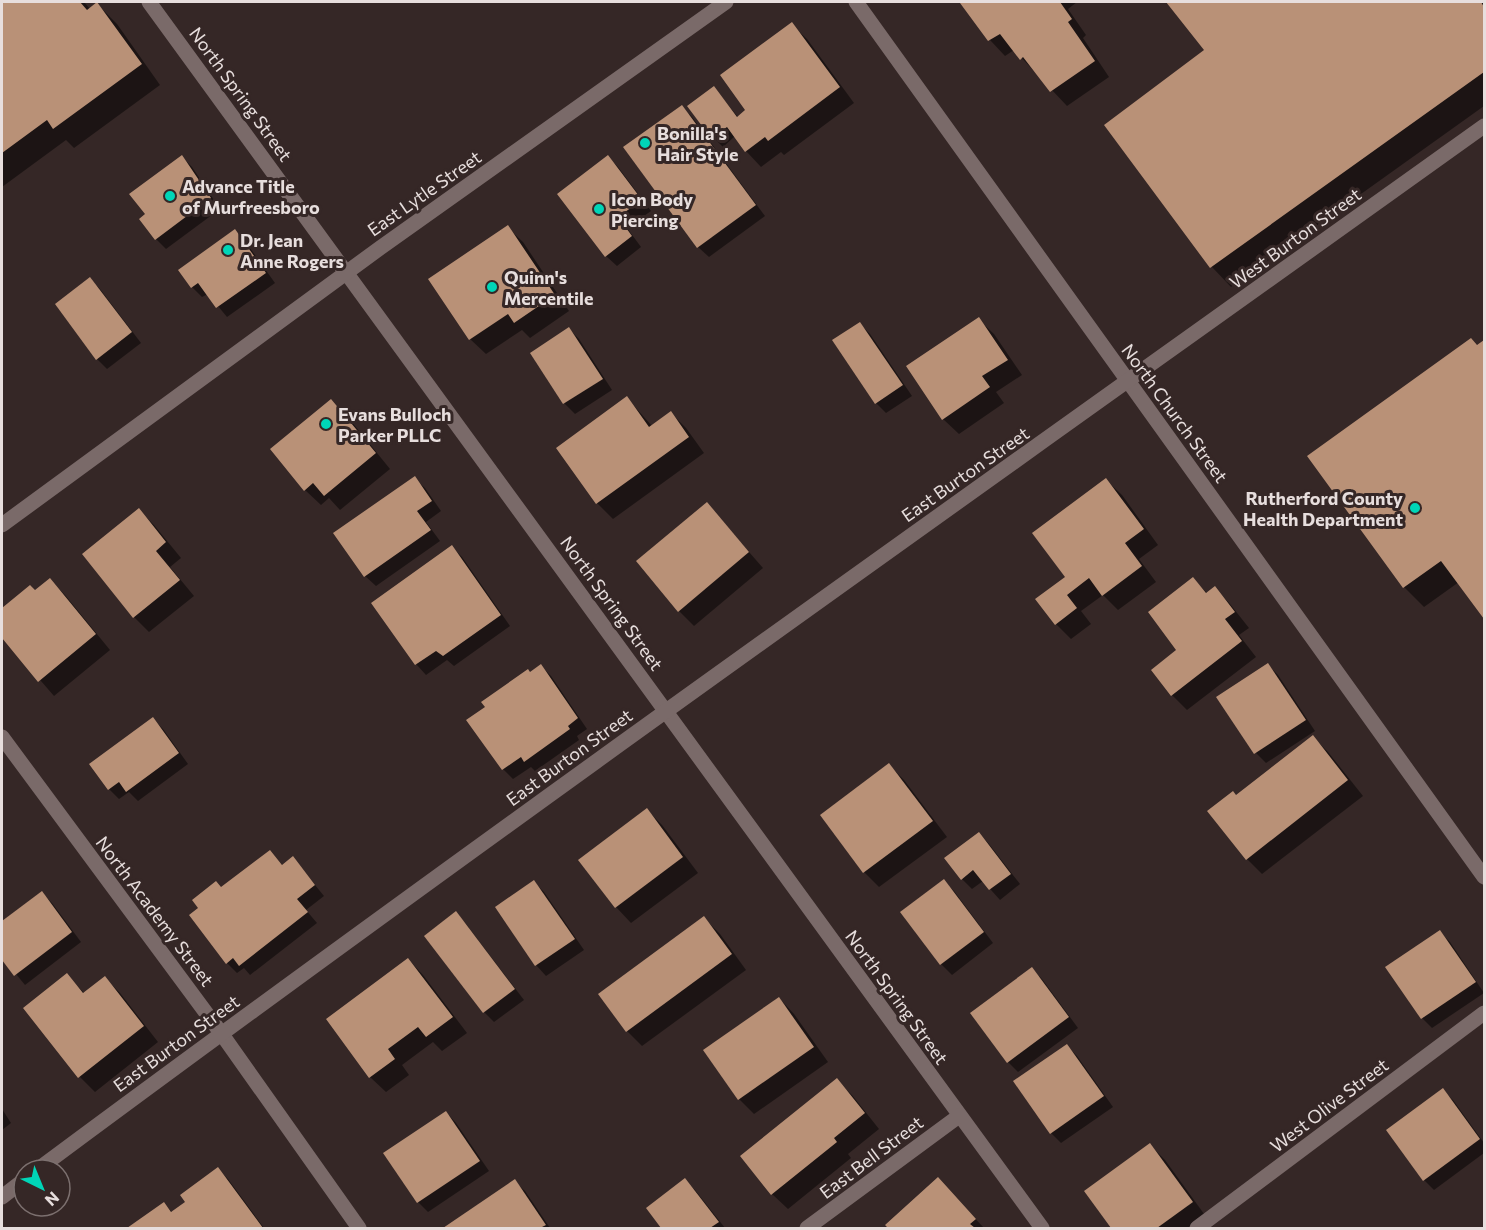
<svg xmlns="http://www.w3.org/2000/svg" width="1486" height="1230" viewBox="0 0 1486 1230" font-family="Commissioner,sans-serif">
<rect width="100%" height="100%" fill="#352726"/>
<!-- shadow -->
<g fill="#0007">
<path d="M2 2H84L90 9 97 4 117 24 160 85 74 148 66 140 2 187Z"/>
<path d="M965 2H1077L1068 9 1086 35 1083 38 1109 77 1067 106 1014 50 1005 56 990 40 962 3Z"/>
<path d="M1168 2H1484V106L1231 287 1212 267 1106 125 1206 50Z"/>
<path d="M791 24 807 39 854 103 784 155 781 152 761 167 746 151 735 136 723 147 713 137 714 88 738 117 747 111Z"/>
<path d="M682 107 692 117 765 216 709 257 698 247 625 148Z"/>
<path d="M182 157 192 167 220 209 166 249 156 239 147 214Z"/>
<path d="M608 157 618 167 651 211 627 228 641 247 617 266 606 256Z"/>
<path d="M507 227 523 242 569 311 530 338 522 330 486 354 470 339 430 279Z"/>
<path d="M235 231 245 241 275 283 227 317 208 294 202 297 192 287Z"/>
<path d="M90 279 100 289 141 343 107 369 97 359Z"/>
<path d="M978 319 994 334 1022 375 996 392 1004 403 959 434 943 419Z"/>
<path d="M860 324 870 334 912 396 886 413 876 403Z"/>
<path d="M569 329 579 339 612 390 575 414 564 403 532 354Z"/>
<path d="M1484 342V617L1459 582 1424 607 1404 587 1478 346Z"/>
<path d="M627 398 652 426 671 413 686 428 704 453 613 519 597 503 558 448Z"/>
<path d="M331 401 347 416 390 469 340 510 329 498 321 505 305 490Z"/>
<path d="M414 478 425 488 441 511 426 522 440 541 376 586 365 576Z"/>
<path d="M1106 480 1122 495 1158 545 1139 559 1156 582 1118 610 1103 595 1081 611 1091 624 1071 639 1056 624 1067 577Z"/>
<path d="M707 504 763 568 694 626 679 611Z"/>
<path d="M139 510 154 525 181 558 170 567 194 596 149 632 134 617Z"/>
<path d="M452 547 462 557 510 626 454 666 447 660 426 675 416 664 373 603Z"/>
<path d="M1193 579 1208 594 1215 588 1230 604 1249 628 1239 635 1256 657 1187 710 1172 695Z"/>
<path d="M50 580 65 595 110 650 54 696 2 636V610L30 587 35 592Z"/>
<path d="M1268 665 1278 675 1315 731 1266 763 1256 753 1218 698Z"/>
<path d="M541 666 551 676 587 729 577 736 579 740 535 771 531 767 513 779 503 769 530 674Z"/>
<path d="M153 719 163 729 188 764 138 801 129 792 119 799 109 789Z"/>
<path d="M1313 737 1328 752 1363 796 1262 874 1247 859 1237 796Z"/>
<path d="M889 765 904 780 947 837 879 887 864 872 822 815Z"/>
<path d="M647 810 662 825 698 873 631 923 616 907 580 860Z"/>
<path d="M979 833 989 844 1020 884 1000 900 983 881 972 889 962 879Z"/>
<path d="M270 852 283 866 293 858 324 896 306 910 317 923 250 975 244 968 237 973 227 963 222 888Z"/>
<path d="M944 881 954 891 993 943 952 975 941 964 902 912Z"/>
<path d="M534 882 544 892 584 950 546 976 536 965Z"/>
<path d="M42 893 52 903 81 942 25 985 2 957V923Z"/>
<path d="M456 913 466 924 524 1000 494 1022 484 1012Z"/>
<path d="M704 918 720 934 746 970 642 1046 627 1031Z"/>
<path d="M1440 932 1450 942 1484 993 1432 1028 1422 1018Z"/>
<path d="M408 959 423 975 467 1033 442 1051 433 1042 402 1065 409 1075 386 1092 370 1077Z"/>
<path d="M1032 969 1042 979 1078 1028 1018 1072 1008 1062Z"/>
<path d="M67 975 85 994 105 978 120 993 158 1042 95 1092 80 1077 26 1008Z"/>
<path d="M779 998 794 1014 828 1062 754 1114 739 1099Z"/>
<path d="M1067 1046 1077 1056 1113 1107 1061 1143 1051 1133Z"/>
<path d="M836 1080 852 1095 879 1129 848 1154 851 1158 788 1209 772 1194Z"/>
<path d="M1442 1090 1453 1100 1484 1143V1153L1434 1190 1424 1180Z"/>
<path d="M2 1109 11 1123 2 1130Z"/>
<path d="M446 1112 456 1123 489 1171 428 1212 418 1202Z"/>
<path d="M1150 1145 1165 1160 1207 1218 1193 1228H1113L1086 1191Z"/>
<path d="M218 1169 228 1179 264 1228H130L164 1204 173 1213 187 1203Z"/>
<path d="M685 1180 695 1190 725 1228H663L648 1208Z"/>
<path d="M514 1181 525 1191 550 1228H445Z"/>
<path d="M953 1195 984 1228H890L887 1226Z"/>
</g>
<!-- building -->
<g fill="#b99177">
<path d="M2 2H80L87 10 97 2 142 64 53 129 47 120 2 153Z"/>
<path d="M962 2H1060L1072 19 1068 22 1095 61 1050 92 1023 57 1020 60 1000 34 988 41 960 3Z"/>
<path d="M1166 2H1481L1484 7V72L1210 268 1104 125 1204 50Z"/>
<path d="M792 22 840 87 768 141 765 137 745 152 727 127 711 138 687 106 714 86 737 117 745 110 720 75Z"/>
<path d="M682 105 756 205 697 248 623 147Z"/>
<path d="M182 155 211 198 155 240 139 219 145 214 129 194Z"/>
<path d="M608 155 642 200 618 217 632 236 605 257 557 194Z"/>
<path d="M508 225 555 295 514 323 508 314 469 340 428 279Z"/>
<path d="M235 229 266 273 216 308 198 283 191 288 178 270Z"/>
<path d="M90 277 132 332 96 360 55 304Z"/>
<path d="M979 317 1008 360 982 376 990 387 942 420 906 366Z"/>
<path d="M860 322 903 385 875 404 832 340Z"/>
<path d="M569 327 603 379 563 404 530 353Z"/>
<path d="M1471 338 1477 345 1484 340V619L1441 561 1403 588 1307 456Z"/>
<path d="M627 396 649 427 671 411 689 437 596 504 556 448Z"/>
<path d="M331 399 376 453 324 496 313 483 304 491 270 449Z"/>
<path d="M415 476 432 501 417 511 431 530 364 577 333 533Z"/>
<path d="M1106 478 1144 529 1125 543 1142 566 1102 596 1089 578 1067 595 1077 608 1055 625 1035 599 1065 577 1032 533Z"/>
<path d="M707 502 749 552 678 612 636 561Z"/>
<path d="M139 508 166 542 156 551 180 580 133 618 82 554Z"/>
<path d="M452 545 501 615 443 656 436 651 415 665 371 603Z"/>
<path d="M1193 577 1206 593 1215 586 1235 612 1225 619 1242 641 1171 696 1151 670 1176 650 1148 612Z"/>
<path d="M50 578 96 634 38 682 2 638V608L30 585 35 590Z"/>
<path d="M1268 663 1306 720 1254 754 1216 697Z"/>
<path d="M541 664 578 718 568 726 570 729 524 762 521 757 502 770 466 720 485 707 481 702 528 669 530 672Z"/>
<path d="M153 717 179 753 126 792 119 782 108 790 89 764Z"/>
<path d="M1313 735 1348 780 1246 860 1207 811 1233 791 1236 795Z"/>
<path d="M889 763 933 821 863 873 820 815Z"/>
<path d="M647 808 683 857 615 908 578 860Z"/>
<path d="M979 832 1011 874 989 890 973 870 961 880 944 858Z"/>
<path d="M270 850 282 865 293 856 315 885 297 899 308 912 239 966 233 958 226 964 189 915 198 908 192 900 216 881 221 887Z"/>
<path d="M944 879 984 932 940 965 900 912Z"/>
<path d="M534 880 575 939 535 966 495 907Z"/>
<path d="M42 891 72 932 14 976 2 960V921Z"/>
<path d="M456 911 515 989 483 1013 424 936Z"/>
<path d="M704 916 732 954 626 1032 598 994Z"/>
<path d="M1440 930 1476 982 1421 1019 1385 967Z"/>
<path d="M408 958 453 1017 426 1037 418 1027 388 1049 395 1059 369 1078 326 1019Z"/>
<path d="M1032 967 1069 1017 1007 1063 970 1013Z"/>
<path d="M67 973 83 993 105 976 144 1026 78 1078 23 1008Z"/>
<path d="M779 997 814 1047 738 1100 703 1050Z"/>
<path d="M1067 1044 1104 1096 1050 1134 1013 1081Z"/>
<path d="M837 1078 865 1113 834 1138 837 1142 771 1195 740 1156Z"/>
<path d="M1443 1088 1480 1139 1423 1181 1386 1130Z"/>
<path d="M446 1111 480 1161 417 1203 383 1153Z"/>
<path d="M1150 1143 1193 1202 1157 1228H1111L1084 1191Z"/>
<path d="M218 1167 263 1228H127L164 1202 171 1212 185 1202 180 1195Z"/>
<path d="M938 1177 976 1219 970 1224 975 1228H888L885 1225Z"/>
<path d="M685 1178 719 1222 710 1228H661L646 1208Z"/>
<path d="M515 1179 546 1225 540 1228H443Z"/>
</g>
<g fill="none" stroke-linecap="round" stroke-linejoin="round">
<!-- minor -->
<g stroke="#7a6a69" stroke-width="15">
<path d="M149 2 1042 1228"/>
<path d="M856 2 1484 877"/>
<path d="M2 525 380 248 726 2"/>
<path d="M2 737 221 1033 359 1228"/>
<path d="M37 1170C515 815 1001 472 1484 126"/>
<path d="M2 1197 24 1180"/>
<path d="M807 1228 959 1116"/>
<path d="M1197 1228 1484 1013"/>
</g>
</g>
<!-- markers -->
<g fill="#00d5b7" stroke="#352726" stroke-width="2">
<circle cx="645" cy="143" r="6"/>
<circle cx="170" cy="196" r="6"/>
<circle cx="599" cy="209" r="6"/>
<circle cx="228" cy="250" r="6"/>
<circle cx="492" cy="287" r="6"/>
<circle cx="326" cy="424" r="6"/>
<circle cx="1415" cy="508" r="6"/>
</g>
<g text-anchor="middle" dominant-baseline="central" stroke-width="6" stroke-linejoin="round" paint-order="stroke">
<!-- street labels -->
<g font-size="18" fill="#e7dedd" stroke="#352726">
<text transform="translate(241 94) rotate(54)">North Spring Street</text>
<text transform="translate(424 193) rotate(-35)">East Lytle Street</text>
<text transform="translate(1295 238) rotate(-36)">West Burton Street</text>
<text transform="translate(1175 413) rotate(54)">North Church Street</text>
<text transform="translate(965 474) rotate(-35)">East Burton Street</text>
<text transform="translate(612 603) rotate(54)">North Spring Street</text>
<text transform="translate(569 757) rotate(-36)">East Burton Street</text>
<text transform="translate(155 911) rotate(53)">North Academy Street</text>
<text transform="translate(897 997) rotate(54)">North Spring Street</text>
<text transform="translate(176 1043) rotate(-36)">East Burton Street</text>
<text transform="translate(1329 1105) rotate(-37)">West Olive Street</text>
<text transform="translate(871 1157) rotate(-37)">East Bell Street</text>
</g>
<!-- poi labels -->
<g font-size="18" font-weight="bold" fill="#e7dedd" stroke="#352726" text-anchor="start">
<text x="657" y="133">Bonilla's<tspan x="657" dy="21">Hair Style</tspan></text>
<text x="182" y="186">Advance Title<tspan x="182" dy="21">of Murfreesboro</tspan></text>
<text x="611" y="199">Icon Body<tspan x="611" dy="21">Piercing</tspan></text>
<text x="240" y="240">Dr. Jean<tspan x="240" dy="21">Anne Rogers</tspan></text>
<text x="504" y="277">Quinn's<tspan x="504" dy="21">Mercentile</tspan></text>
<text x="338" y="414">Evans Bulloch<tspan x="338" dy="21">Parker PLLC</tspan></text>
<text x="1403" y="498" text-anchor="end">Rutherford County<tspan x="1403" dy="21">Health Department</tspan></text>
</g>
</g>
<!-- border -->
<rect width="1486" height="1230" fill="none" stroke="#e7dedd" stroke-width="6"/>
<!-- north arrow -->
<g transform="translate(42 1188) rotate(137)"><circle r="28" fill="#352726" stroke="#7c706f" stroke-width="1.5"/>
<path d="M0-4.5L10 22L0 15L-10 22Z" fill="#00d5b7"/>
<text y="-9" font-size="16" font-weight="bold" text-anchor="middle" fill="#e7dedd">N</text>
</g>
</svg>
